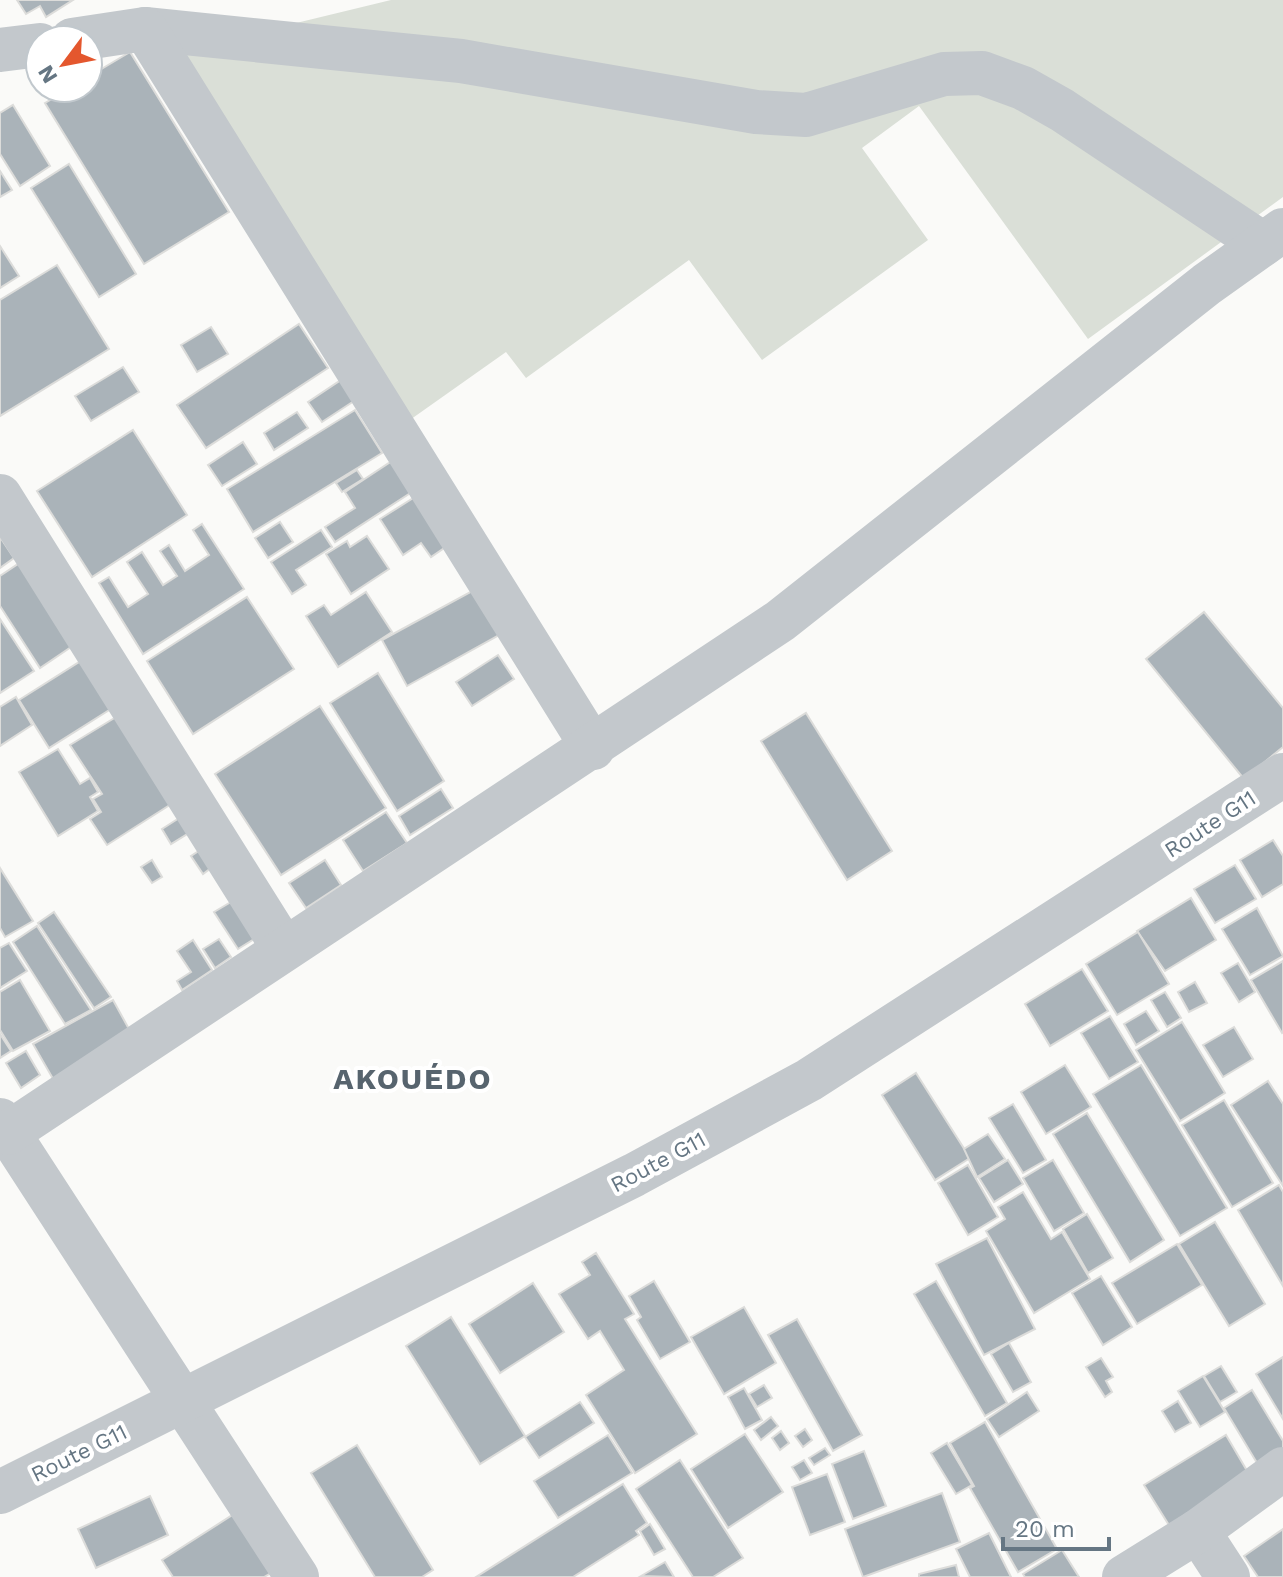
<svg xmlns="http://www.w3.org/2000/svg" width="1283" height="1577" viewBox="0 0 1283 1577" font-family="'Work Sans',sans-serif">
<rect width="100%" height="100%" fill="#fafaf8"/>
<!-- green -->
<path fill="#dadfd7" d="M391 0H1283V197L1088 339 919 106 862 148 928 240 762 360 689 260 526 378 506 352 407 422 164 55Z"/>
<!-- building -->
<g fill="#aab3b9" stroke="#dcdcda" stroke-width="2">
<path d="M17 0H73L46 17 40 6 26 14Z"/>
<path d="M130 52 229 212 144 264 45 103 71 88H88V77Z"/>
<path d="M13 105 50 166 20 186 0 154V113Z"/>
<path d="M69 164 136 274 99 297 31 188Z"/>
<path d="M0 171 12 190 0 197Z"/>
<path d="M0 246 19 276 0 288Z"/>
<path d="M57 265 109 349 0 416V300Z"/>
<path d="M299 324 328 368 206 448 177 405Z"/>
<path d="M211 327 228 354 197 372 181 345Z"/>
<path d="M123 367 139 392 91 421 75 396Z"/>
<path d="M341 380 354 401 322 422 308 402Z"/>
<path d="M355 410 382 453 253 532 227 489Z"/>
<path d="M297 412 308 428 274 450 264 433Z"/>
<path d="M133 430 187 515 92 577 37 491Z"/>
<path d="M243 442 257 464 222 486 208 465Z"/>
<path d="M395 459 415 490 335 542 325 527 355 508 345 492Z"/>
<path d="M357 470 363 479 342 492 336 483Z"/>
<path d="M418 495 450 544 431 557 421 543 403 555 380 519Z"/>
<path d="M280 522 293 542 268 558 255 538Z"/>
<path d="M202 524 244 589 143 654 99 583 109 577 128 607 148 594 127 562 142 552 163 585 177 576 160 551 169 545 185 571 209 555 193 530Z"/>
<path d="M321 530 332 547 296 570 306 585 292 594 271 562Z"/>
<path d="M367 536 389 569 351 594 326 554 347 541 350 547Z"/>
<path d="M0 537 14 558 0 568Z"/>
<path d="M21 562 74 645 40 668 0 606V576Z"/>
<path d="M474 590 499 635 407 686 382 640Z"/>
<path d="M366 592 392 632 338 667 306 616 324 605 331 615Z"/>
<path d="M247 597 294 669 193 734 147 661Z"/>
<path d="M1204 612 1283 708V747L1244 779 1146 659Z"/>
<path d="M0 619 34 671 0 693Z"/>
<path d="M498 655 514 679 472 706 456 682Z"/>
<path d="M84 659 114 707 49 748 19 700Z"/>
<path d="M378 673 444 781 397 811 330 703Z"/>
<path d="M16 697 32 725 0 746V707Z"/>
<path d="M320 706 386 808 281 875 215 774Z"/>
<path d="M806 713 892 851 847 880 761 741Z"/>
<path d="M121 714 176 801 107 845 90 819 101 812 93 799 102 794 70 745Z"/>
<path d="M58 749 80 784 90 778 98 792 90 797 98 811 58 836 19 772Z"/>
<path d="M441 789 453 808 410 835 399 816Z"/>
<path d="M386 812 407 843 363 871 343 840Z"/>
<path d="M187 813 197 828 171 844 162 829Z"/>
<path d="M1273 840 1283 856V884L1262 897 1240 860Z"/>
<path d="M208 845 219 862 203 874 191 856Z"/>
<path d="M152 860 162 877 152 883 141 867Z"/>
<path d="M325 860 341 885 306 908 289 883Z"/>
<path d="M1235 865 1256 899 1215 923 1194 889Z"/>
<path d="M0 868 33 921 5 937 0 928Z"/>
<path d="M1191 898 1216 940 1165 971 1137 931Z"/>
<path d="M231 902 259 936 238 949 214 912Z"/>
<path d="M1257 908 1283 956 1250 975 1222 929Z"/>
<path d="M54 912 111 997 94 1008 38 923Z"/>
<path d="M37 926 91 1010 65 1024 13 942Z"/>
<path d="M1138 932 1169 984 1117 1015 1086 964Z"/>
<path d="M219 939 231 957 215 968 203 949Z"/>
<path d="M193 940 212 970 182 990 177 981 191 972 177 951Z"/>
<path d="M9 943 27 971 0 988V948Z"/>
<path d="M1283 961V1032L1282 1033 1251 980Z"/>
<path d="M1238 963 1255 992 1239 1002 1221 973Z"/>
<path d="M1082 969 1108 1011 1050 1046 1025 1004Z"/>
<path d="M20 980 50 1031 13 1051 0 1030V992Z"/>
<path d="M1195 982 1207 1003 1189 1012 1178 992Z"/>
<path d="M1165 992 1181 1018 1167 1027 1151 1000Z"/>
<path d="M113 1000 135 1040 56 1084 33 1044Z"/>
<path d="M1146 1011 1159 1031 1136 1045 1124 1024Z"/>
<path d="M1110 1016 1138 1062 1109 1079 1081 1033Z"/>
<path d="M1182 1022 1225 1093 1180 1121 1136 1050Z"/>
<path d="M1234 1027 1253 1059 1223 1077 1203 1045Z"/>
<path d="M0 1034 11 1051 0 1058Z"/>
<path d="M26 1051 40 1075 21 1088 6 1063Z"/>
<path d="M1065 1065 1091 1107 1046 1134 1021 1092Z"/>
<path d="M1141 1065 1227 1208 1180 1236 1093 1094Z"/>
<path d="M916 1073 970 1158 935 1180 882 1095Z"/>
<path d="M1268 1081 1283 1104V1186L1231 1105Z"/>
<path d="M1224 1100 1273 1183 1232 1207 1182 1125Z"/>
<path d="M1013 1104 1046 1160 1023 1173 989 1118Z"/>
<path d="M1087 1113 1164 1240 1130 1262 1053 1134Z"/>
<path d="M988 1134 1005 1159 977 1177 964 1149Z"/>
<path d="M1008 1160 1023 1184 994 1202 979 1178Z"/>
<path d="M1053 1160 1084 1213 1054 1231 1023 1178Z"/>
<path d="M968 1165 998 1217 968 1235 938 1183Z"/>
<path d="M1279 1185 1283 1192V1286L1238 1210Z"/>
<path d="M1023 1192 1051 1239 1062 1232 1090 1279 1034 1313 986 1231 1005 1219 998 1207Z"/>
<path d="M1087 1214 1113 1258 1088 1273 1063 1229Z"/>
<path d="M1215 1222 1265 1304 1229 1326 1179 1244Z"/>
<path d="M987 1238 1035 1329 984 1355 936 1264Z"/>
<path d="M1177 1244 1202 1285 1137 1324 1112 1283Z"/>
<path d="M596 1253 634 1314 625 1319 697 1434 635 1473 586 1395 624 1370 600 1331 588 1339 559 1294 590 1275 582 1262Z"/>
<path d="M1101 1276 1132 1327 1103 1345 1072 1293Z"/>
<path d="M654 1281 690 1342 660 1359 637 1320 641 1317 629 1296Z"/>
<path d="M936 1281 1007 1403 985 1416 914 1294Z"/>
<path d="M533 1283 564 1332 500 1373 469 1324Z"/>
<path d="M744 1307 776 1363 724 1394 691 1337Z"/>
<path d="M451 1317 525 1436 480 1464 406 1346Z"/>
<path d="M797 1319 862 1435 833 1451 768 1335Z"/>
<path d="M1009 1343 1031 1382 1013 1392 991 1354Z"/>
<path d="M1283 1357V1419L1256 1374Z"/>
<path d="M1101 1358 1113 1377 1106 1381 1112 1392 1105 1397 1086 1367Z"/>
<path d="M1221 1366 1237 1392 1220 1402 1204 1376Z"/>
<path d="M1203 1376 1225 1412 1200 1427 1178 1391Z"/>
<path d="M764 1385 772 1398 757 1407 749 1394Z"/>
<path d="M744 1388 762 1420 745 1429 728 1397Z"/>
<path d="M1252 1390 1283 1441V1461L1263 1473 1224 1408Z"/>
<path d="M1027 1392 1039 1411 999 1437 987 1419Z"/>
<path d="M1178 1401 1191 1423 1175 1432 1162 1411Z"/>
<path d="M580 1402 594 1423 539 1458 525 1437Z"/>
<path d="M771 1417 778 1426 761 1440 754 1430Z"/>
<path d="M985 1422 1057 1549 1018 1572 970 1488 974 1486 950 1443Z"/>
<path d="M805 1429 812 1440 803 1447 795 1436Z"/>
<path d="M781 1431 789 1443 780 1450 772 1438Z"/>
<path d="M745 1434 783 1492 728 1528 691 1469Z"/>
<path d="M608 1435 632 1473 558 1518 534 1481Z"/>
<path d="M1226 1435 1253 1481 1172 1530 1144 1485Z"/>
<path d="M947 1443 972 1485 956 1494 931 1453Z"/>
<path d="M357 1445 433 1570 422 1577H375L311 1473Z"/>
<path d="M825 1448 830 1455 814 1465 809 1458Z"/>
<path d="M864 1451 886 1506 853 1519 832 1464Z"/>
<path d="M680 1460 743 1558 713 1577H693L636 1489Z"/>
<path d="M804 1460 812 1473 800 1480 792 1467Z"/>
<path d="M827 1474 845 1522 810 1535 792 1487Z"/>
<path d="M623 1484 647 1523 636 1531 639 1535 573 1577H476Z"/>
<path d="M942 1493 960 1542 863 1577 845 1529Z"/>
<path d="M150 1496 168 1535 96 1568 78 1529Z"/>
<path d="M234 1514 271 1573 264 1577H173L162 1560Z"/>
<path d="M650 1524 665 1549 654 1555 640 1531Z"/>
<path d="M1283 1529V1577H1258L1244 1556Z"/>
<path d="M989 1533 1011 1577H970L956 1549Z"/>
<path d="M1062 1550 1079 1577H1025L1023 1574Z"/>
<path d="M665 1562 674 1577 641 1576Z"/>
<path d="M956 1565 959 1577H919V1574Z"/>
</g>
<g fill="none" stroke-linecap="round" stroke-linejoin="round">
<!-- minor -->
<g stroke="#c3c8cc" stroke-width="44">
<path d="M145 29 461 61 756 112 806 115 944 74 982 73 1023 88 1062 110 1263 244"/>
<path d="M72 40 145 29 593 748"/>
<path d="M0 50 40 45"/>
<path d="M0 496 284 949"/>
<path d="M0 1120 297 1577"/>
<path d="M8 1133 780 621 1207 284 1283 230"/>
<path d="M0 1492 634 1175 809 1080 1283 775"/>
<path d="M1198 1531 1228 1577"/>
<path d="M1124 1577 1198 1531 1283 1469"/>
</g>
</g>
<g text-anchor="middle" dominant-baseline="central" stroke-width="8" stroke-linejoin="round" paint-order="stroke">
<!-- street labels -->
<g font-size="22" fill="#657683" stroke="#fff">
<text transform="translate(1210 824) rotate(-33)">Route G11</text>
<text transform="translate(658 1162) rotate(-28)">Route G11</text>
<text transform="translate(79 1453) rotate(-26)">Route G11</text>
</g>
<!-- district labels -->
<g font-size="30" font-weight="bold" letter-spacing="2" fill="#57646e" stroke="#fff">
<text x="413" y="1078">AKOUÉDO</text>
</g>
</g>
<!-- north arrow -->
<g transform="translate(64 64) rotate(238)"><circle r="38" fill="#ffffff" stroke="#c1c8cd" stroke-width="2"/>
<path d="M0-6L14 30L0 20L-14 30Z" fill="#e4572e"/>
<text y="-12" font-size="22" font-weight="bold" text-anchor="middle" fill="#657683">N</text>
</g>
<!-- scale -->
<path d="M1003 1537v12h106v-12" fill="none" stroke="#657683" stroke-width="4"/>
<text x="1015" y="1537" font-size="24" fill="#657683" stroke="#ffffff" stroke-width="6" paint-order="stroke">20 m</text>
</svg>
